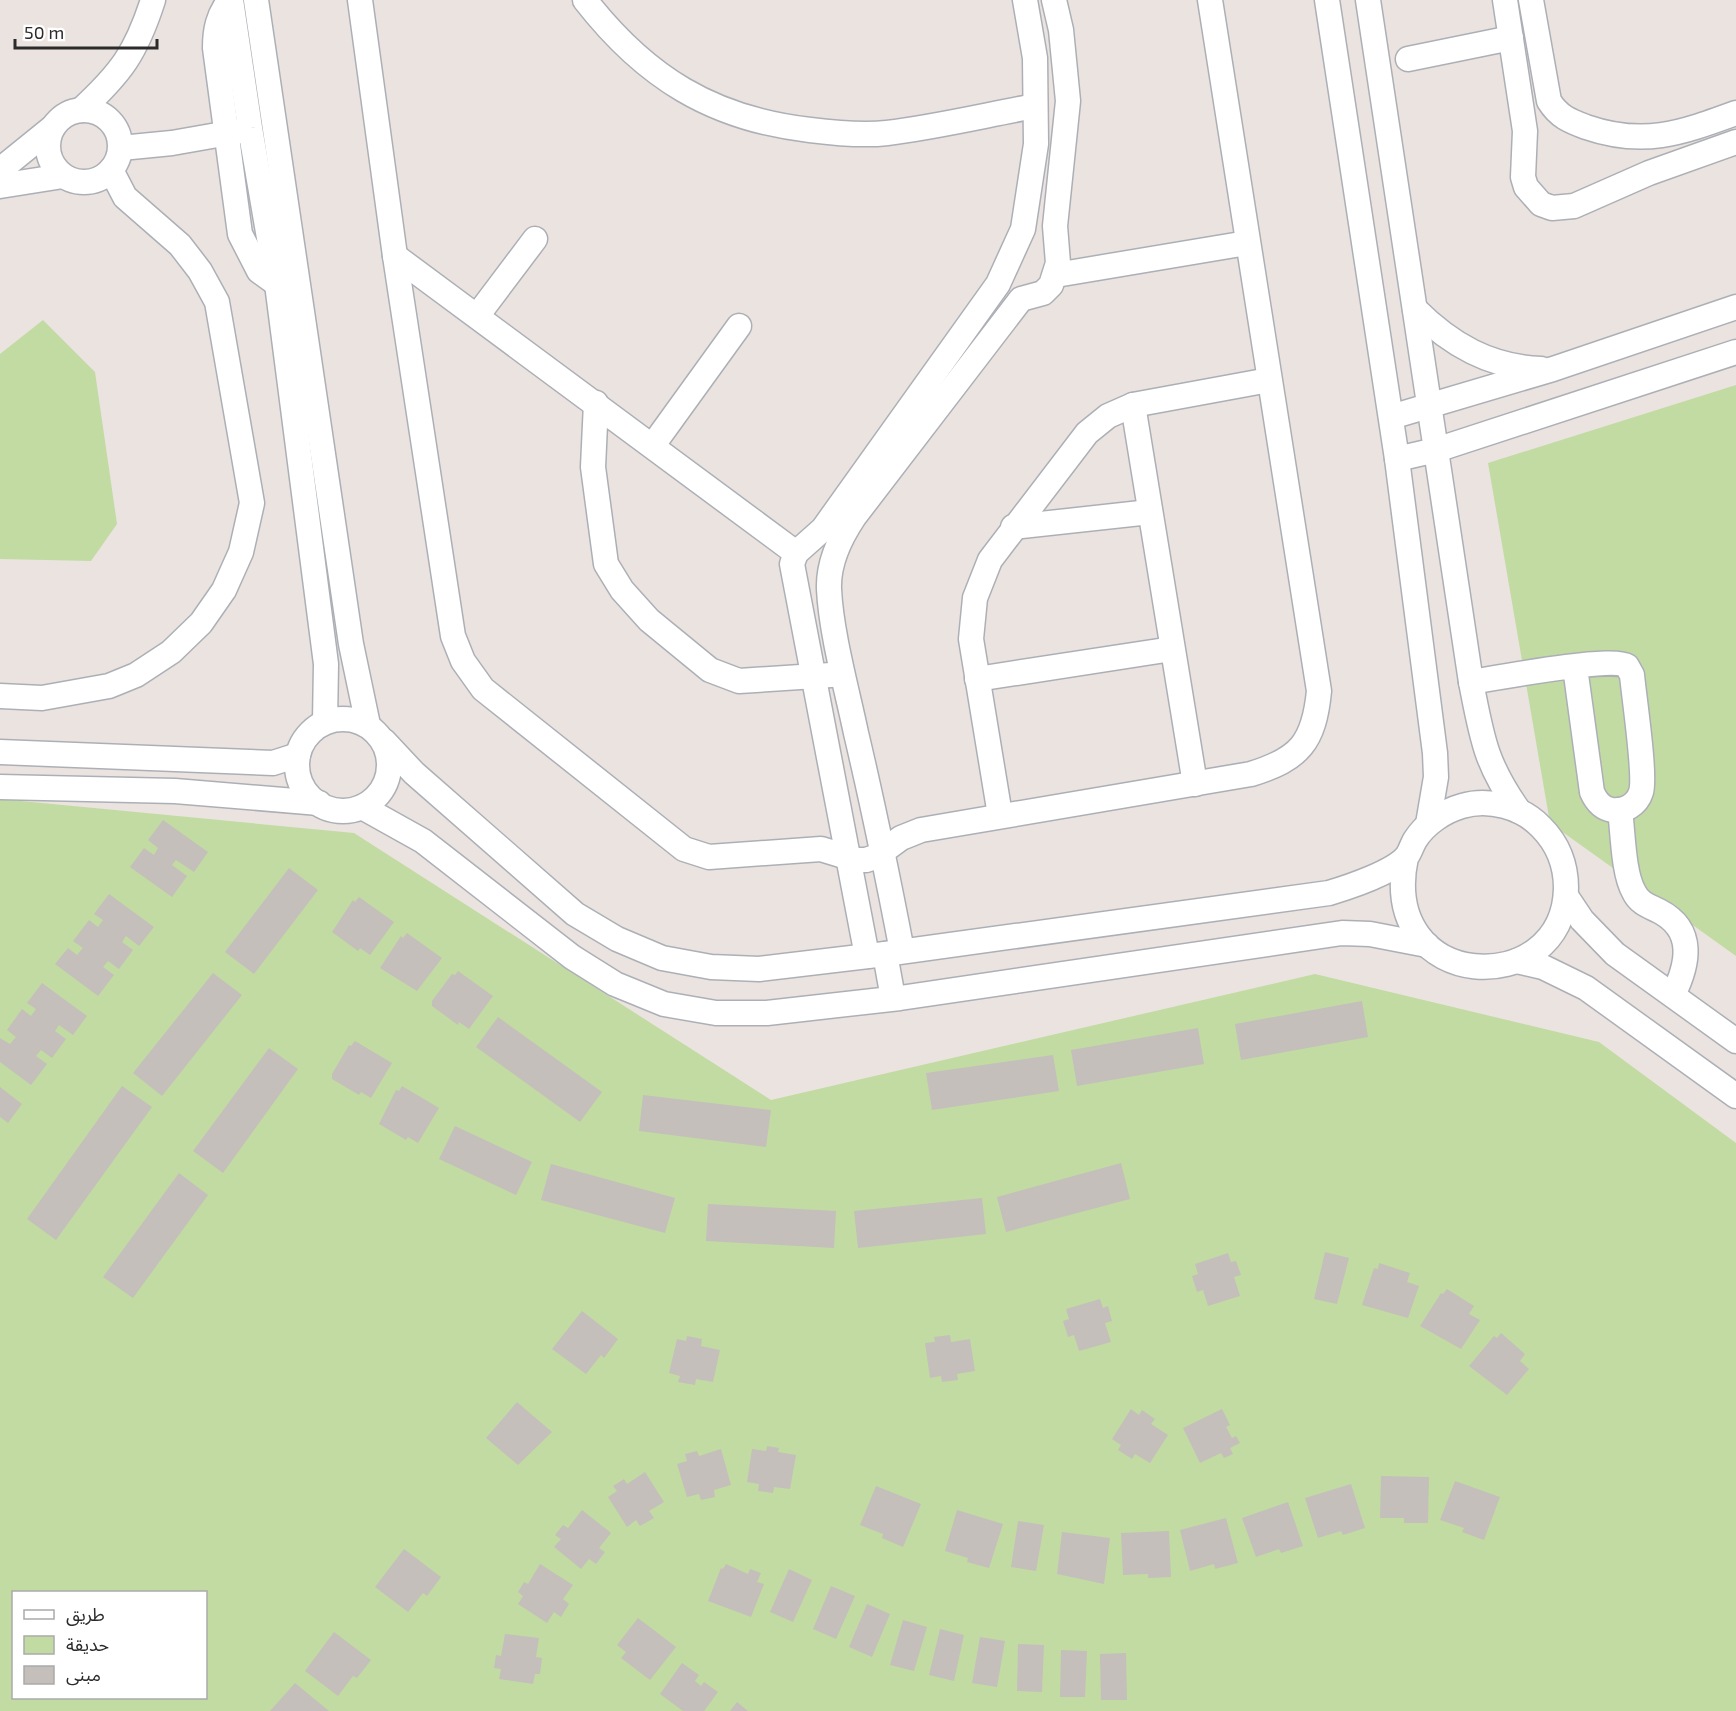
<svg xmlns="http://www.w3.org/2000/svg" width="1736" height="1711" viewBox="0 0 1736 1711" font-family="'Exo 2','Noto Sans Arabic',sans-serif">
<rect width="100%" height="100%" fill="#ebe3df"/>
<!-- green -->
<g fill="#c2dba3" fill-rule="evenodd">
<path d="M43 320 95 372 117 524 91 561 0 559V354Z"/>
<path d="M1736 385V956L1550 823 1488 463Z"/>
<path d="M0 799 354 833 771 1100 1315 974 1599 1042 1736 1143V1711H0ZM14 1592H206V1698H14Z"/>
</g>
<!-- building -->
<g fill="#c4bfba">
<path d="M163 820 208 852 194 872 176 860 172 865 187 876 172 897 130 867 144 848 154 855 158 848 148 840Z"/>
<path d="M289 868 318 890 254 974 225 952Z"/>
<path d="M109 894 154 927 139 946 126 936 122 942 133 950 119 969 108 961 103 967 114 975 98 996 55 964 68 948 77 955 83 948 73 941 89 920 98 927 103 920 94 914Z"/>
<path d="M359 897 394 922 370 955 360 948 358 951 332 932 353 900 355 902Z"/>
<path d="M407 933 442 958 417 991 380 968 401 936 403 938Z"/>
<path d="M458 971 493 996 469 1029 459 1022 458 1025 432 1006V1001L452 974 455 975Z"/>
<path d="M213 973 242 995 162 1096 133 1073Z"/>
<path d="M42 983 87 1016 73 1035 59 1025 55 1031 66 1039 52 1058 41 1050 36 1056 47 1064 31 1085 0 1062V1038L10 1044 16 1037 7 1030 22 1009 31 1016 36 1009 27 1003Z"/>
<path d="M1362 1001 1368 1037 1241 1060 1235 1024Z"/>
<path d="M498 1017 602 1092 580 1122 476 1047Z"/>
<path d="M1198 1028 1204 1064 1077 1086 1071 1050Z"/>
<path d="M355 1041 392 1063 371 1098 361 1092 359 1095 332 1079V1074L349 1045 351 1046Z"/>
<path d="M269 1048 298 1069 223 1173 193 1151Z"/>
<path d="M1053 1055 1059 1091 932 1110 926 1073Z"/>
<path d="M122 1086 152 1107 56 1240 27 1219Z"/>
<path d="M402 1086 439 1108 418 1143 408 1137 406 1140 379 1124 396 1090 399 1091Z"/>
<path d="M0 1087 22 1104 8 1123 0 1117Z"/>
<path d="M643 1095 771 1110 766 1147 639 1131Z"/>
<path d="M455 1126 532 1162 516 1195 439 1159Z"/>
<path d="M1121 1163 1130 1199 1006 1232 997 1197Z"/>
<path d="M551 1164 675 1198 665 1233 541 1200Z"/>
<path d="M179 1173 208 1195 133 1298 103 1277Z"/>
<path d="M982 1198 986 1234 858 1248 854 1211Z"/>
<path d="M708 1204 836 1211 834 1248 706 1241Z"/>
<path d="M1325 1252 1349 1258 1337 1304 1314 1299Z"/>
<path d="M1228 1253 1231 1262 1236 1261 1241 1275 1234 1277 1240 1296 1208 1306 1203 1290 1197 1292 1192 1276 1198 1274 1195 1264Z"/>
<path d="M1379 1263 1410 1273 1407 1282 1419 1286 1408 1318 1362 1305 1374 1268 1378 1269Z"/>
<path d="M1447 1289 1474 1306 1469 1314 1480 1320 1461 1349 1420 1326 1441 1293 1443 1294Z"/>
<path d="M1100 1299 1103 1308 1108 1306 1112 1321 1105 1323 1111 1342 1079 1351 1074 1335 1068 1337 1063 1321 1069 1319 1066 1309Z"/>
<path d="M582 1311 618 1339 604 1358 601 1355 586 1374 552 1349Z"/>
<path d="M1501 1333 1525 1354 1520 1361 1529 1369 1507 1395 1469 1366 1494 1336 1497 1338Z"/>
<path d="M950 1335 951 1342 970 1339 975 1371 957 1374 958 1380 942 1382 941 1376 930 1378 925 1343 935 1342 934 1337Z"/>
<path d="M687 1336 702 1339 701 1346 720 1350 713 1382 696 1379 695 1385 678 1382 680 1376 669 1373 677 1339 686 1341Z"/>
<path d="M517 1402 552 1432 518 1465 486 1438Z"/>
<path d="M1131 1409 1139 1415 1142 1410 1155 1419 1151 1424 1168 1435 1150 1463 1135 1454 1132 1459 1118 1450 1121 1445 1112 1439Z"/>
<path d="M1222 1409 1230 1425 1226 1427 1232 1438 1236 1436 1240 1443 1230 1448 1233 1454 1224 1458 1221 1453 1200 1463 1183 1428Z"/>
<path d="M767 1446 779 1448 778 1452 796 1455 790 1489 774 1487 773 1493 758 1491 759 1484 747 1482 752 1449 766 1451Z"/>
<path d="M721 1449 731 1485 714 1490 715 1497 701 1500 699 1494 687 1497 677 1464 687 1461 685 1454 697 1451 699 1456Z"/>
<path d="M645 1472 664 1502 649 1511 654 1518 640 1526 636 1520 627 1527 608 1497 617 1491 613 1486 624 1479 627 1484Z"/>
<path d="M1381 1476 1429 1477 1428 1523H1404V1518H1380Z"/>
<path d="M1455 1481 1500 1497 1484 1540 1462 1532 1464 1528 1440 1520Z"/>
<path d="M1351 1484 1365 1528 1343 1535 1341 1531 1318 1538 1305 1498Z"/>
<path d="M876 1486 921 1504 903 1547 882 1538 883 1534 860 1525Z"/>
<path d="M1288 1502 1303 1546 1281 1553 1279 1549 1256 1557 1242 1518Z"/>
<path d="M582 1510 611 1533 599 1548 605 1552 596 1564 589 1559 581 1569 554 1547 561 1539 555 1535 563 1525 568 1528Z"/>
<path d="M957 1510 1003 1524 989 1568 967 1562 968 1558 945 1551Z"/>
<path d="M1226 1518 1238 1563 1215 1569 1214 1564 1190 1571 1180 1530Z"/>
<path d="M1018 1521 1044 1525 1036 1571 1011 1567Z"/>
<path d="M1169 1531 1171 1577 1148 1578V1574L1123 1575 1121 1533Z"/>
<path d="M1062 1532 1110 1538 1104 1584 1057 1574Z"/>
<path d="M404 1549 441 1577 427 1596 423 1593 408 1612 375 1587Z"/>
<path d="M540 1564 573 1585 563 1599 569 1604 561 1617 554 1612 547 1623 518 1604 523 1596 518 1592 524 1582 528 1584Z"/>
<path d="M726 1564 748 1574 750 1569 761 1573 757 1582 764 1584 751 1617 708 1601 721 1568 723 1569Z"/>
<path d="M789 1569 812 1580 793 1622 770 1612Z"/>
<path d="M831 1586 855 1596 836 1639 813 1629Z"/>
<path d="M867 1604 890 1614 872 1657 849 1647Z"/>
<path d="M638 1618 676 1647 650 1680 621 1658 626 1652 617 1645Z"/>
<path d="M903 1620 927 1627 914 1671 890 1665Z"/>
<path d="M940 1629 964 1635 954 1681 929 1675Z"/>
<path d="M334 1632 371 1660 357 1678 353 1676 338 1696 305 1671Z"/>
<path d="M505 1634 539 1638 536 1657 542 1658 540 1674H535L533 1684 499 1679 501 1669 494 1668 496 1655 501 1656Z"/>
<path d="M980 1637 1005 1641 997 1687 972 1683Z"/>
<path d="M1018 1644 1044 1645 1042 1692 1017 1691Z"/>
<path d="M1061 1650 1087 1651 1085 1697H1060Z"/>
<path d="M1126 1653 1127 1700H1101L1100 1654Z"/>
<path d="M682 1663 699 1675 695 1681 701 1686 704 1682 718 1692 704 1711H683L660 1694Z"/>
<path d="M295 1683 329 1711H270Z"/>
<path d="M737 1702 748 1711H730Z"/>
</g>
<g fill="none" stroke-linecap="round" stroke-linejoin="round">
<defs>
<g id="minor">
<path d="M230 0C218 15 215 30 215 48L240 234 259 271 277 284"/>
<path d="M231 0 250 128 277 284 326 664 325 722"/>
<path d="M256 0 351 644 368 725"/>
<path d="M360 0 395 256 453 636 463 661 483 689 684 849 709 857 821 849 857 860H866L875 857 901 838 921 830 1251 774C1300 759 1314 742 1319 691L1210 0"/>
<path d="M585 0C645 77 712 119 810 130 834 133 862 136 887 133 936 127 986 115 1035 106"/>
<path d="M1327 0 1397 459 1435 753 1436 777 1428 824"/>
<path d="M1368 0 1471 682C1482 738 1485 763 1519 811"/>
<path d="M1505 0 1525 131 1523 177 1526 187 1541 204 1552 208 1574 206 1649 173 1736 142"/>
<path d="M1531 0 1549 101C1559 117 1570 121 1586 127 1644 147 1681 133 1736 113"/>
<path d="M1408 59 1511 38"/>
<circle cx="84" cy="146" r="36"/>
<path d="M81 110C121 73 136 53 153 0"/>
<path d="M121 148 172 143 240 131"/>
<path d="M0 170 53 127"/>
<path d="M0 186 63 176"/>
<path d="M395 256 796 553"/>
<path d="M1056 275 1247 243"/>
<path d="M1415 309C1451 345 1490 367 1541 369"/>
<path d="M477 316 535 239"/>
<path d="M596 403 593 467 606 564 622 590 649 620 710 670 739 681 831 675"/>
<path d="M1133 405 1195 784"/>
<path d="M1391 417 1553 369 1736 307"/>
<path d="M653 445 739 326"/>
<path d="M1397 459 1436 450 1736 352"/>
<path d="M1013 527 1150 512"/>
<path d="M977 679 1172 649"/>
<path d="M1471 682C1496 678 1612 656 1627 666L1632 675C1634 697 1646 776 1641 792 1637 805 1624 812 1612 810 1601 808 1596 801 1592 792L1575 667"/>
<path d="M0 696 42 698 109 686 136 675 171 652 201 623 224 590 241 552 252 503 217 302 200 271 180 245 125 197 111 170"/>
<circle cx="343" cy="765" r="46"/>
<path d="M384 741 414 773 575 914 617 939 662 958 711 967 759 969 885 954 1329 893C1349 887 1394 872 1407 856 1410 852 1412 845 1415 840 1425 824 1444 811 1462 806 1489 798 1522 807 1541 827 1558 844 1566 864 1566 888 1564 1001 1377 994 1406 857"/>
<path d="M0 752 273 763 298 755"/>
<path d="M0 787 175 791 319 803"/>
<path d="M362 807 423 841 572 957 615 984 664 1004 716 1013H767L900 998 1342 933 1370 934 1427 945"/>
<path d="M1620 810C1623 832 1623 873 1634 892 1639 903 1649 906 1659 911 1696 930 1688 965 1673 995"/>
<path d="M1000 815 971 639 975 598 990 560 1087 433 1108 416 1133 405 1269 380"/>
<path d="M1566 896 1582 920 1615 954 1736 1041"/>
<path d="M902 951C888 878 873 805 856 733 847 690 831 633 829 589 828 563 840 538 854 517L1021 299 1043 293 1051 285 1058 263 1055 226 1068 101 1061 30 1054 0"/>
<path d="M885 954 893 998"/>
<path d="M867 956 792 564 796 553 823 529 998 284 1023 229 1036 144 1035 58 1025 0"/>
<path d="M1517 961 1543 967 1586 988 1736 1096"/>
</g>
</defs>
<!-- minor casing -->
<use href="#minor" stroke="#acb0b6" stroke-width="27"/>
<!-- minor -->
<use href="#minor" stroke="#fff" stroke-width="24"/>
</g>
<!-- legend -->
<rect x="12" y="1591" width="195" height="108" fill="#ffffff" stroke="#aaaaaa" stroke-width="1.5"/>
<rect x="24" y="1610" width="30" height="9" fill="#ffffff" stroke="#aaaaaa" stroke-width="1.5"/>
<text x="66" y="1621" font-size="18" fill="#2b2b2b">طريق</text>
<rect x="24" y="1636" width="30" height="18" fill="#c2dba3" stroke="#aaaaaa" stroke-width="1.5"/>
<text x="66" y="1651" font-size="18" fill="#2b2b2b">حديقة</text>
<rect x="24" y="1666" width="30" height="18" fill="#c4bfba" stroke="#aaaaaa" stroke-width="1.5"/>
<text x="66" y="1681" font-size="18" fill="#2b2b2b">مبنى</text>
<!-- scale -->
<path d="M15 39v9h142v-9" fill="none" stroke="#2b2b2b" stroke-width="3"/>
<text x="24" y="39" font-size="18" fill="#2b2b2b" stroke="#ffffff" stroke-width="4.5" paint-order="stroke">50 m</text>
</svg>
